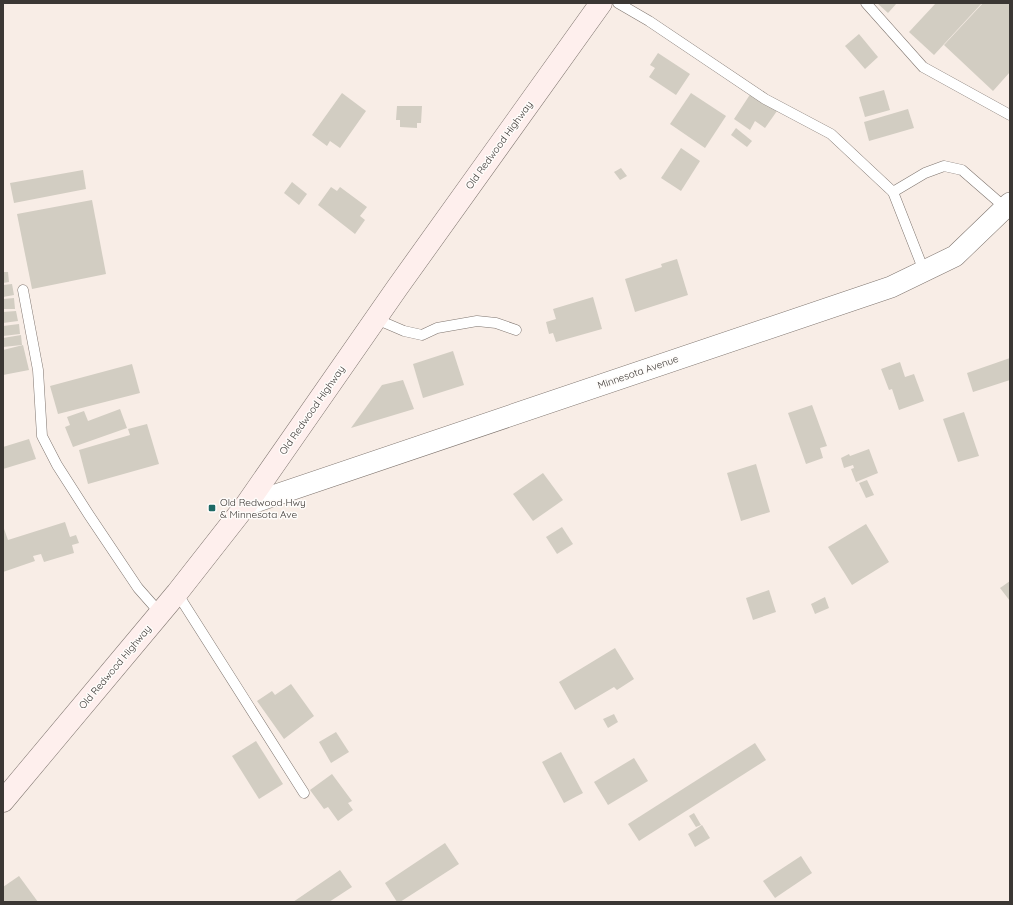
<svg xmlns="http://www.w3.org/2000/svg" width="1013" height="905" viewBox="0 0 1013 905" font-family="Quicksand,sans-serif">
<rect width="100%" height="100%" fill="#f8ede6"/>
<!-- building -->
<g fill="#d2cdc2">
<path d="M877 3H897L888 13Z"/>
<path d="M936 3H982L934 55 909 32Z"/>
<path d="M983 3H1010V72L993 91 944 45Z"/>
<path d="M859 34 878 57 865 69 845 46Z"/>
<path d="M658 53 690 74 676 95 649 77 655 68 650 65Z"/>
<path d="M884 90 890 110 865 117 859 97Z"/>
<path d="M342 93 366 111 340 148 330 141 327 146 312 135Z"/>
<path d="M691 93 726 116 705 148 670 124Z"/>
<path d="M751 93 777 111 765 128 755 121 750 130 734 119Z"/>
<path d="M397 106H422L421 123H417V128L400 127V120H396Z"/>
<path d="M908 109 914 128 869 141 864 122Z"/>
<path d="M736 128 752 141 747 147 731 135Z"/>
<path d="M681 148 700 161 681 191 661 178Z"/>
<path d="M621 168 627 176 620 180 614 172Z"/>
<path d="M83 170 86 189 14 203 10 183Z"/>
<path d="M292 182 307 194 299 205 284 193Z"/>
<path d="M331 187 337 191 340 187 367 207 360 216 365 220 355 234 318 205Z"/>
<path d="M92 200 106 274 32 289 17 214Z"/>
<path d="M677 259 688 295 635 312 625 279 662 267 661 264Z"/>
<path d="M3 272H8L9 282 3 283Z"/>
<path d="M12 284 14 295 3 297V285Z"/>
<path d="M593 297 602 329 556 342 553 333 549 334 546 322 556 319 553 309Z"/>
<path d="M14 298 15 309H3V299Z"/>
<path d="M16 311 18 321 3 323V312Z"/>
<path d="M19 324 20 334 3 336V326Z"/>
<path d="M21 335 22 345 3 347V338Z"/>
<path d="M23 345 29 370 3 375V350Z"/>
<path d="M453 351 464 385 423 398 413 364Z"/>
<path d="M1010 358V380L973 392 967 373Z"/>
<path d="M900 362 905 377 914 374 924 401 899 410 892 389 889 390 881 369Z"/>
<path d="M132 364 140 393 58 414 50 386Z"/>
<path d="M403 380 414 409 351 428 382 385Z"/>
<path d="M812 405 827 446 820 448 823 458 806 464 788 413Z"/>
<path d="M120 409 127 428 73 447 65 427 70 425 67 417 84 411 88 421Z"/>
<path d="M964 412 979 456 958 462 943 419Z"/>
<path d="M147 424 159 464 88 484 79 450 130 435 128 429Z"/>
<path d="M29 439 36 459 3 469V447Z"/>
<path d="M869 449 878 473 856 482 851 469 854 468 853 465 844 468 841 458 849 454 850 456Z"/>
<path d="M756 464 770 512 741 521 727 473Z"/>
<path d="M543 473 563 500 533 521 513 494Z"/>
<path d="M867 480 874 495 866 498 859 483Z"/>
<path d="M65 522 70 537 76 535 79 543 72 545 74 553 44 562 41 554 33 556 35 561 3 572V526L8 540Z"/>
<path d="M866 524 889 562 852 585 828 547Z"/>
<path d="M562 527 573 544 557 554 546 537Z"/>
<path d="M1010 581V601L1000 588Z"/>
<path d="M769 590 776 612 753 620 746 598Z"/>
<path d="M825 597 829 608 815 614 811 604Z"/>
<path d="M615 648 634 679 617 690 614 687 575 710 559 682Z"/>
<path d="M291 684 314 716 284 739 257 701 272 691 275 695Z"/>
<path d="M614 714 618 722 608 728 603 719Z"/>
<path d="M336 732 349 752 331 763 319 742Z"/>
<path d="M256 741 283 784 259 799 232 756Z"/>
<path d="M755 743 766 760 639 841 628 824Z"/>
<path d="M561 752 583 793 564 803 542 762Z"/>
<path d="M634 758 648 781 608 805 594 782Z"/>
<path d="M332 774 352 801 348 803 353 810 338 821 328 807 324 809 310 790Z"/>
<path d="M694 813 701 825 696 827 689 816Z"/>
<path d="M702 825 710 838 695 847 688 834Z"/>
<path d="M445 843 459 864 400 902H397L385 883Z"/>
<path d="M801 856 812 873 775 898 763 881Z"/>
<path d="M340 870 352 887 329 902H293Z"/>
<path d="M19 876 38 902 3 901V887Z"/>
</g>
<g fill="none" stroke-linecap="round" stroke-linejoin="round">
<defs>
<g id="service">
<path d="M618 3 649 21 765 99 831 134 893 192 924 271"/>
<path d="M866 3 923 67 1010 115"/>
<path d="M893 192 925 173 944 166 962 170 1008 210"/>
<path d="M23 290 38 370 42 436 57 465 89 515 138 588 160 613"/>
<path d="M376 319 404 331 422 335 437 328 477 321 496 323 516 330"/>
<path d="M177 593 304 793"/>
</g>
<path id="minor" d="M246 505 891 287 955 256 1010 203"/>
<path id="secondary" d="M3 801 177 593 246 505 397 288 601 3"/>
</defs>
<!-- service casing -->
<use href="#service" stroke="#7f756f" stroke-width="11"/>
<!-- minor casing -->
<use href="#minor" stroke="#7f756f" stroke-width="22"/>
<!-- secondary casing -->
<use href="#secondary" stroke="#7f756f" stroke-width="23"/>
<!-- service -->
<use href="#service" stroke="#fff" stroke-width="10"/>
<!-- minor -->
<use href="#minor" stroke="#fff" stroke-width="21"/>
<!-- secondary -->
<use href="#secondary" stroke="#feefed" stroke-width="22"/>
</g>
<!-- markers -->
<rect fill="#1d6965" stroke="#fefcfa" stroke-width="1.5" x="208" y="504" width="8" height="8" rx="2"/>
<g text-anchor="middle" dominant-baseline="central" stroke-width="3" stroke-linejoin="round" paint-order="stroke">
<!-- street labels -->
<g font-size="10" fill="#3b3734" stroke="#fefcfa">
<text transform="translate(499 145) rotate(-54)">Old Redwood Highway</text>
<text transform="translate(638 372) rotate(-19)">Minnesota Avenue</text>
<text transform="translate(312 410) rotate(-55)">Old Redwood Highway</text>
<text transform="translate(115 667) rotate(-50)">Old Redwood Highway</text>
</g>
<!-- poi labels -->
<g font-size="10" fill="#3b3734" stroke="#fefcfa" text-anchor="start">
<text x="220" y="502">Old Redwood Hwy<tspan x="220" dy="12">&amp; Minnesota Ave</tspan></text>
</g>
</g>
<!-- border -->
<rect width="1013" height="905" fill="none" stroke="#3b3734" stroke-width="8"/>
</svg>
